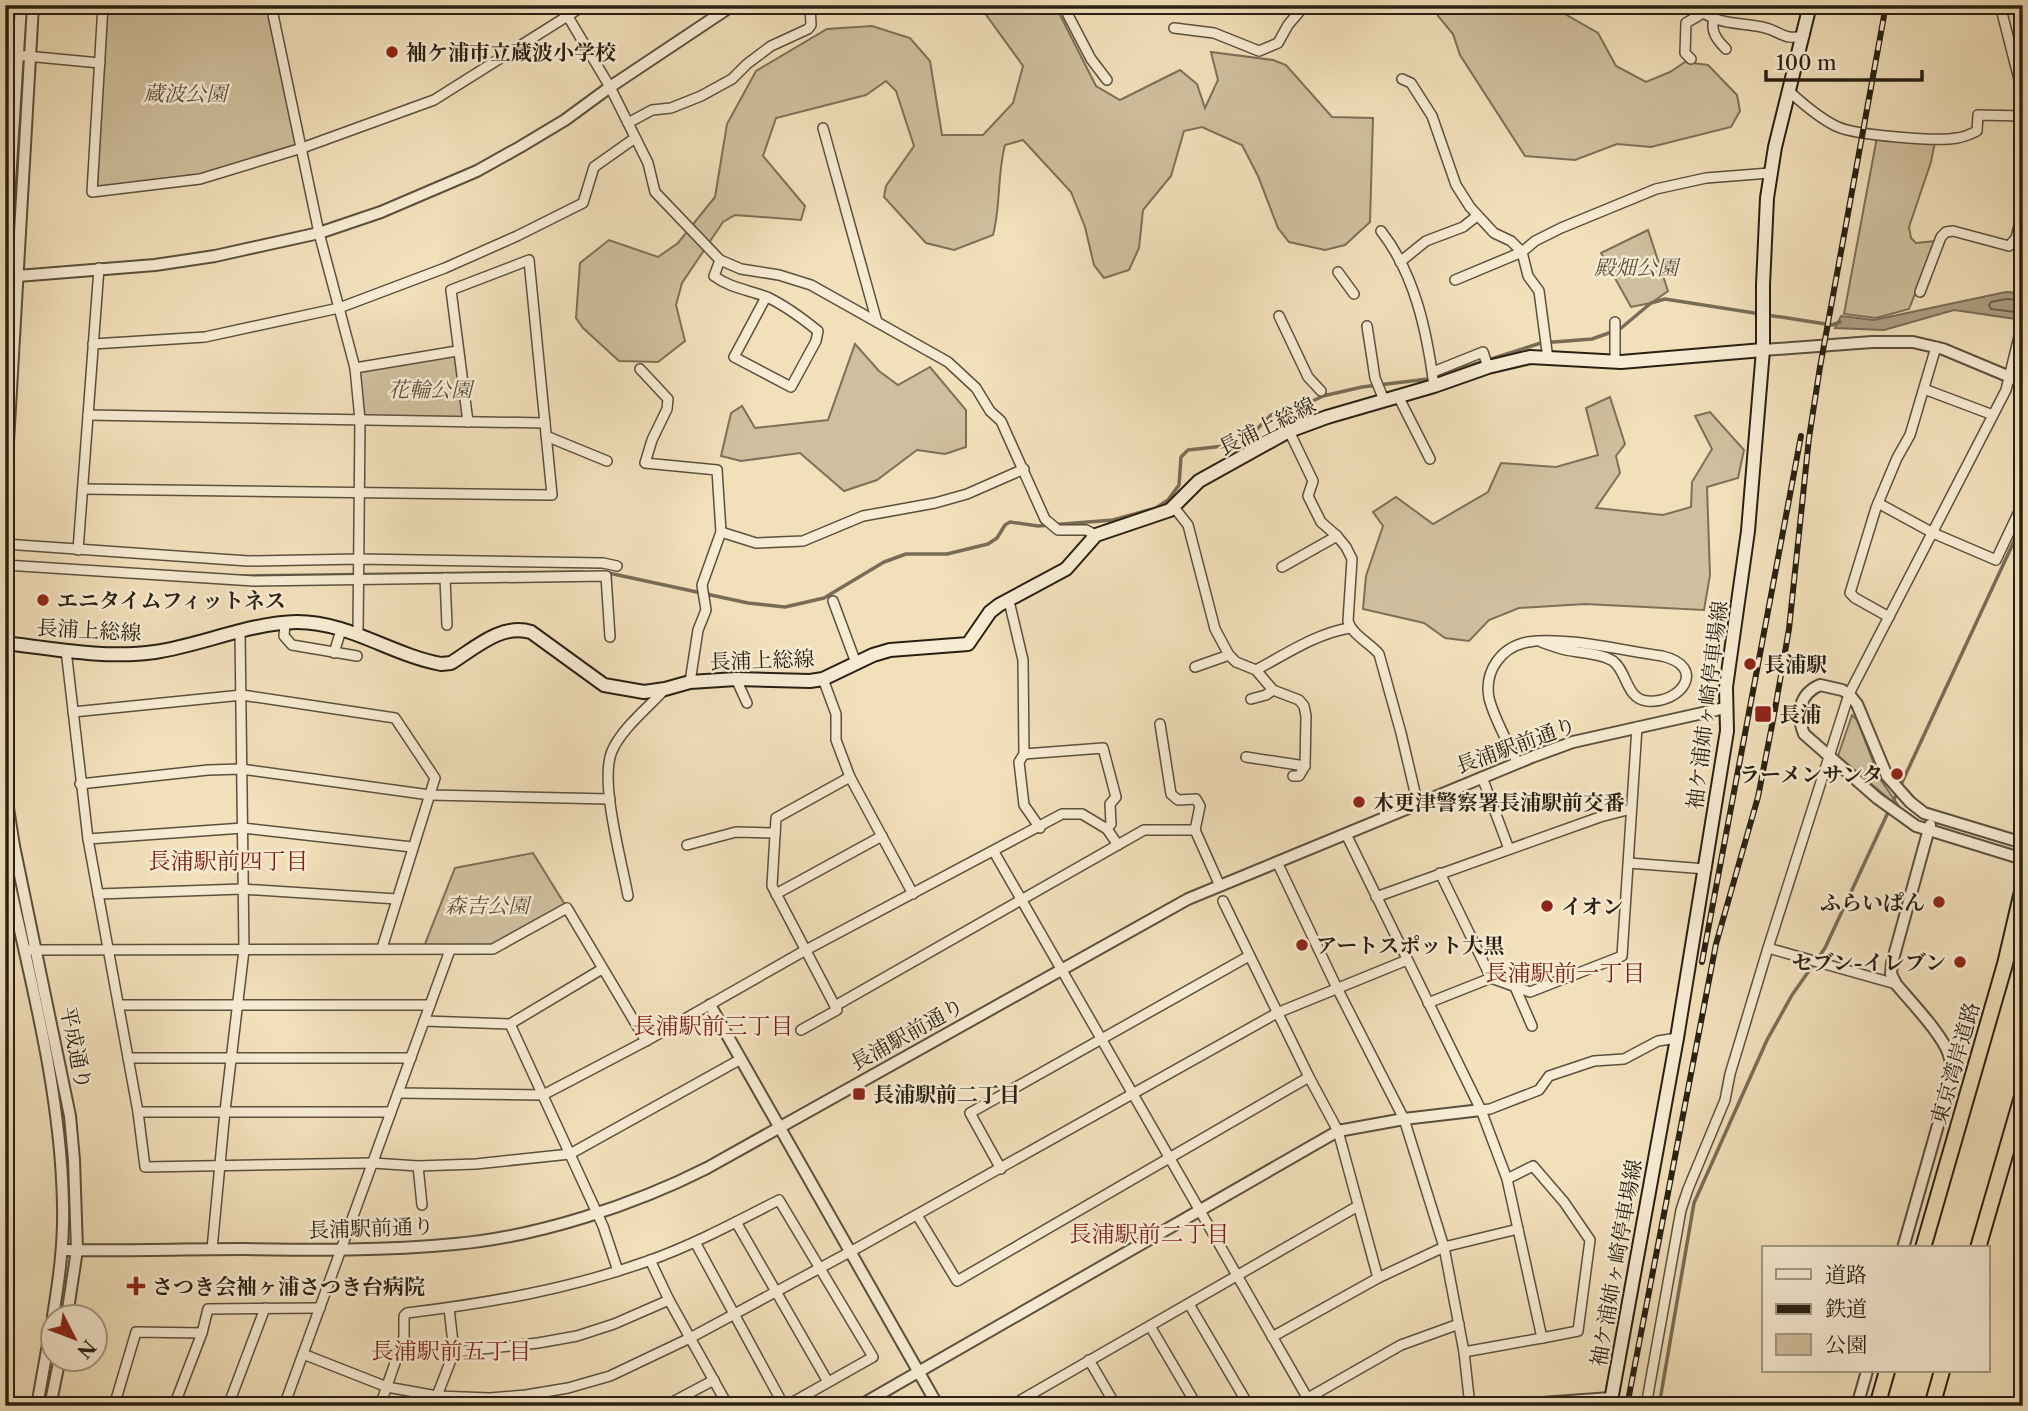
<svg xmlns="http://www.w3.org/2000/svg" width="2028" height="1411" viewBox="0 0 2028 1411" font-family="'Libre Caslon Text','Noto Serif JP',serif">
<rect width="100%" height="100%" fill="#f2e0bb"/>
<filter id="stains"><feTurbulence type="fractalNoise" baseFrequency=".00286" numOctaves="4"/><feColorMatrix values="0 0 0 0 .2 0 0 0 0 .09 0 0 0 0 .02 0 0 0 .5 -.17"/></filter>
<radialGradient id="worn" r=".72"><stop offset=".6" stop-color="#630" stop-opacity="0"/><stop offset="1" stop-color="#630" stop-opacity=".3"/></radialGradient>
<!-- green -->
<g fill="#d0bf9e" stroke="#7c7058" stroke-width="2">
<path d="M103 5H268L302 148 200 179 92 192Z"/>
<path d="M979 5H1055L1096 86 1120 100 1180 70 1197 84 1205 108 1218 80 1211 52 1273 60 1286 65 1332 117 1373 118 1370 222 1345 245 1325 250 1289 242 1278 228 1258 176 1242 145 1202 127 1184 131 1171 176 1143 210 1139 248 1129 270 1104 278 1094 265 1085 227 1071 192 1023 140 1005 145C997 175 1001 205 993 235L954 250 926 243 884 197 886 186 914 146 896 91 886 81 866 95 776 118 763 156 805 206 801 220 735 215 723 222 682 283 676 305 685 341 658 362 619 361 583 328 576 318 580 263 609 240 658 257 678 243 715 197 727 124 756 71 827 29 872 26 910 38 930 61 942 135H983L1013 103 1023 66Z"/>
<path d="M1438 5H1566L1565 14 1598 33 1616 66 1646 82 1670 72 1685 62 1708 65 1737 95 1740 111 1731 127 1651 147 1617 144 1575 160 1525 156 1460 55 1453 34 1438 16Z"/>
<path d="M1877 137 1935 142 1931 162 1909 227 1911 238 1916 243 1936 241 1909 309 1876 318 1844 314Z"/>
<path d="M1648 230 1668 291 1651 303 1631 307 1601 253Z"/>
<path d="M855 344 879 371 898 385 930 367 966 410V447L945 454 917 450 877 480 844 491 800 453 741 461 721 456 731 413 742 406 755 428 828 420Z"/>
<path d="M457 351 468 422 360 420 355 368Z"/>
<path d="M1610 397 1625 444 1616 456 1620 473 1596 508 1663 515 1691 507 1692 482 1712 449 1695 416 1710 412 1744 450 1738 478 1707 487 1710 575 1704 610 1585 604 1519 608 1489 620 1469 641 1445 638 1424 623 1363 609 1366 576 1383 526 1373 512 1396 497 1433 524 1488 492 1501 463 1556 467 1598 455 1586 408Z"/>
<path d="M1852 715 1857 720 1880 779 1901 809 1838 756Z"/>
<path d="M533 853 567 908 493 949H423L455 868Z"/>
</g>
<!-- water -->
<path fill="#ae9f82" stroke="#796c56" stroke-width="2" d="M2006 292 2023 293V320L1954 310 1884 330 1835 328 1841 316 1874 320Z"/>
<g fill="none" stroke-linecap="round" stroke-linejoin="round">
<!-- shore -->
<path stroke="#6c604a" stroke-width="2" d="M2023 300 2006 299 1991 302 1989 305 1991 309 2023 313"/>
<!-- stream -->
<g stroke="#796c56" stroke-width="3.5">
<path d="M2016 5 2023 34"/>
<path d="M604 572 748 603 785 607 824 598 884 562 906 554H947L988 544 997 538 1005 525 1010 522 1038 526 1113 520 1156 508 1168 500 1179 485 1181 457 1188 450 1242 444 1271 415 1298 408 1323 396 1362 387 1428 379 1541 343 1592 339 1620 329 1651 303 1665 299 1832 325 1840 322"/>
<path d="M240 576 583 572"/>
<path d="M1659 1406 1694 1203 1767 1040 1792 995 1825 948 2023 522"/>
</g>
<defs>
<g id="minor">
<path d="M103 5 92 192 200 179 302 148 434 100 585 5"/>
<path d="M271 5 319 233 355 368 360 420 358 634"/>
<path d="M561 5 610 87 648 163 655 192 720 260 741 269 779 275 811 285 948 362 976 388 990 411 1001 421 1045 519 1058 530H1086L1096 535"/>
<path d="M1072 5 1068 15 1091 59 1107 80"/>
<path d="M1694 5C1713 25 1737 22 1762 27 1782 31 1782 41 1804 36"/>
<path d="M2000 5 2023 95"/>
<path d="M1714 19C1710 31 1717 40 1726 49"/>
<path d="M1174 28 1214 33 1259 51 1278 43 1288 25 1305 5"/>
<path d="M5 54 100 63"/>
<path d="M1691 59 1685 53 1686 23 1703 13"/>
<path d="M1402 79 1411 83 1432 116 1456 185 1470 207 1494 233 1511 241 1522 252 1528 276 1539 291 1548 359"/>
<path d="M1790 92C1802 103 1822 120 1838 127 1856 135 1937 142 1957 138 1964 137 1971 134 1977 131L1978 115 2023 116"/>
<path d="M628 123 652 110 671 108 701 96 732 79 747 64 771 46 808 29 811 25 810 5"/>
<path d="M823 128 877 322"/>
<path d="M1381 231C1415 274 1427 332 1434 386"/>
<path d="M720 260 714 276C730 288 749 290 767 297 786 306 802 318 818 331L816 341 791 387 734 357 766 297"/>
<path d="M1400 262 1426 241 1463 227 1477 216"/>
<path d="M1338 272 1354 294"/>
<path d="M1455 280 1522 252 1535 241 1561 228 1656 189 1706 178 1770 173"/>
<path d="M1920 292 1941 237 1946 232 1953 231 2009 246 2016 238 2023 209"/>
<path d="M1279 316 1308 377 1321 391"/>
<path d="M1615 322V362"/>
<path d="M1367 326 1375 378 1384 400"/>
<path d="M93 344 205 337 339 308 445 268 517 236 583 203 594 167 635 138"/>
<path d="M355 368 457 351"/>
<path d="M640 369 668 399 667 409 652 440 645 463 717 470 721 532 702 585 706 610 698 630 690 682"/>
<path d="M1433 372 1483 352 1488 367"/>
<path d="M2010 377 2023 384"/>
<path d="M1924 389 1993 415"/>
<path d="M1398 396 1430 459"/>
<path d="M88 415 545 423"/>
<path d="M1289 431 1313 481 1308 496 1321 522 1337 536 1346 547 1352 559 1348 621C1352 635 1370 643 1379 654L1401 733 1418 805"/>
<path d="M546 436 607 461"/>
<path d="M83 489 552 495 529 260 451 290 468 422"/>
<path d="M1878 503 1933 533 1996 560 2023 503"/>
<path d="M1173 506 1188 525 1215 629 1229 655 1236 662 1256 670 1273 690 1299 700 1304 706 1306 716 1305 766 1299 776H1293"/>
<path d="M721 532 756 543 803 541 863 516 935 503 967 494 1024 469"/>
<path d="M5 544 248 561 359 559 603 563 617 566"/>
<path d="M78 550 99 268"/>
<path d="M5 565 254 581 606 576 610 637"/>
<path d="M1282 567 1337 536"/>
<path d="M445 578 447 625"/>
<path d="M833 601 856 663"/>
<path d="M1009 601 1023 660 1024 754 1019 762 1024 805 1040 828"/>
<path d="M1889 617 1855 598 1850 593 1876 508 1897 458 1910 435 1936 347"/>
<path d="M285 623 284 636 292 645 357 656"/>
<path d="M66 650 88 839 138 1112 145 1167 373 1163 418 1166 476 1164 570 1154 741 1059"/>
<path d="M334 653 341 630"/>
<path d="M1195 667 1229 655"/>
<path d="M1256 670C1286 654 1317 633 1350 628"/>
<path d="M736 679 747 703"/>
<path d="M823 679 836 714V740L850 777 913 894"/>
<path d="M1251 699 1266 695 1273 690"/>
<path d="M73 712 242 695 395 718 435 778 382 948"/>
<path d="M1160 724 1171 794 1178 800 1196 799 1200 806 1195 830"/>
<path d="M1024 754 1103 748 1116 797 1110 804 1111 824 1107 829 1118 845"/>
<path d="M1246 757 1305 766"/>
<path d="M1517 762C1508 742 1494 719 1489 698 1484 671 1501 647 1528 642 1564 636 1624 651 1662 656 1708 667 1681 704 1647 701 1626 699 1627 671 1613 661 1601 653 1580 653 1566 650 1557 648 1549 645 1541 642"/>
<path d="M1482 777 1509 849"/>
<path d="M80 784 208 770 241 769 430 795 610 799"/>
<path d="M1346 834 1481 1110 1507 1179 1542 1338 1578 1331 1590 1240 1564 1202 1533 1166 1507 1179"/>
<path d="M88 839 243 828 412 847"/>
<path d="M687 845 736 832 775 833"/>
<path d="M994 852 1312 1406"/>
<path d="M1277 862 1337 988 1404 1119 1444 1247 1464 1352 1470 1406"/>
<path d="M1629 863 1706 869"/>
<path d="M1440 873 1491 978 1530 992 1622 956 1637 727"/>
<path d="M98 894 242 889 397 899"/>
<path d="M776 894 882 836"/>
<path d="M628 896C622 862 599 781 612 751 622 728 648 708 665 689"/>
<path d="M1376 897 1600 817 1631 809"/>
<path d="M1223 901 1309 1077 1338 1131 1378 1278"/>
<path d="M1768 948 1896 984"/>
<path d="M29 950 493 949 567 908 646 1041"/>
<path d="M1515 987 1532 1026"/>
<path d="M1428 1003 1491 978"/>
<path d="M119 1005H430"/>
<path d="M835 1006 1144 830H1195L1220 886"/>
<path d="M424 1021 510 1024 602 969"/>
<path d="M510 1024 603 1226 618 1271"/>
<path d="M801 1030 837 1010 772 886 776 818 850 777"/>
<path d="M128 1058H411"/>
<path d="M398 1093 543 1095 646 1041 804 951 1062 814H1082L1107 829"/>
<path d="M1481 1110 1490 1109 1539 1090 1549 1076 1594 1061 1624 1059 1658 1041 1677 1038"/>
<path d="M138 1112H391"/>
<path d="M418 1166 422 1205"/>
<path d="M1001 1169 970 1113 1249 956"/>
<path d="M917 1215 957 1281 1309 1077"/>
<path d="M736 1222 828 1382"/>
<path d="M695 1242 784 1406"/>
<path d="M212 1249 225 1111 244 950 240 632"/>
<path d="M650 1260 669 1300 728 1406"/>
<path d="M1189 1304 1249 1406"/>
<path d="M1150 1326 1197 1406"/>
<path d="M1272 1337 1378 1278 1444 1247 1518 1229"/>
<path d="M454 1352 538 1343 577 1336 614 1324 669 1300"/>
<path d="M1464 1352 1542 1338"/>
<path d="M303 1354 387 1387 437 1396 490 1398 526 1395 568 1388 610 1376 690 1338 859 1247 1277 1013 1407 960"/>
<path d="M1089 1360 1116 1406"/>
<path d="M114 1406 136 1332 202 1333"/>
<path d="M174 1406 202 1333 208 1309 320 1308"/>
<path d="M228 1406 265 1308"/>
<path d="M284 1406 450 950"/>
<path d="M380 1406 404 1337V1316L407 1313C489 1303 570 1289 648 1261 693 1245 736 1222 779 1200L873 1357 786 1406"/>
<path d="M433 1406 454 1352 449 1308"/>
<path d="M665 1406 714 1380"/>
<path d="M1025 1406 1021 1400 1358 1206"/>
<path d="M1294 1406 1401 1345 1459 1324"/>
<path d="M1646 1406 1681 1210 1688 1189 1725 1100 1730 1074 1768 948 1849 694 2006 390 2023 320"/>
</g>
<g id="tertiary">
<path d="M5 262 21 5"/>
<path d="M5 277 155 265 215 256 319 233 381 212 477 171 520 147 565 120 610 87 733 5"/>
<path d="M1763 350 1872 342H1913L1943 349 2010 377"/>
<path d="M5 495 33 5"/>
<path d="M5 789 14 846 70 1116 74 1160 77 1250 67 1316"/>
<path d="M2023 843 1924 813 1910 802 1887 776 1857 704 1849 694 1842 690 1820 685C1799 694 1796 714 1804 734L1877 798 1916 826 2023 859"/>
<path d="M5 863C29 975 61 1089 63 1205 64 1243 59 1279 53 1316"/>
<path d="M710 1005 938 1406"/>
<path d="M1903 1248 1950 1083C1951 1073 1952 1064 1949 1055 1943 1035 1910 1001 1896 984L1891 974 1892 963 1930 825"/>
<path d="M63 1250C123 1251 183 1249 243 1249 314 1250 384 1251 455 1244 537 1237 634 1205 707 1168L1188 899 1532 757 1573 742 1725 708"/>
<path d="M37 1406 52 1322"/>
<path d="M50 1406 60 1358"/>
<path d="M859 1406 1338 1131 1404 1119 1481 1110"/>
<path d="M1499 1406 1611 1398"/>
<path d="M1857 1406 1867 1371"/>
</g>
<g id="secondary">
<path d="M5 643C54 649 107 659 155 652 202 645 249 623 297 622 349 622 392 655 441 664L451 663C475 648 502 623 531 632L604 685 644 692 665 689 690 682 736 679 810 681 823 679 873 655 890 650 968 644 990 612 999 605 1066 569 1096 535 1170 510 1199 481 1289 431 1327 417 1434 386 1488 367 1530 357 1621 362 1763 350"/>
<path d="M1610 1406 1677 1038 1727 731 1726 687 1748 531 1763 350V285L1767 198 1775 147 1810 5"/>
</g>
<g id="trunk">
<path d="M1923 1248 2005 964 2023 887"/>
<path d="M1978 1248 2023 1093"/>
<path d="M1877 1406 1887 1371"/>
<path d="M1932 1406 1942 1371"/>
</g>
</defs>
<!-- minor casing -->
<use href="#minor" stroke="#5b503d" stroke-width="12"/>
<!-- tertiary casing -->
<use href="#tertiary" stroke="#5b503d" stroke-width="14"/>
<!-- secondary casing -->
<use href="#secondary" stroke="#292013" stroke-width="16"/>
<!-- trunk casing -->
<use href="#trunk" stroke="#292013" stroke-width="18"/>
<!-- minor -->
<use href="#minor" stroke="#f7ebd3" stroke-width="9"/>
<!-- tertiary -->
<use href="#tertiary" stroke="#f7ebd3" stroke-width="10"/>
<!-- secondary -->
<use href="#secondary" stroke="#f7ebd3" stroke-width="12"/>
<!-- trunk -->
<use href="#trunk" stroke="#f2e0bb" stroke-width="14"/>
<defs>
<g id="rail">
<path d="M1702 962 1801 436"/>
<path d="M1627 1406 1716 944 1758 797 1774 715 1789 629 1809 438 1820 367 1886 5"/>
</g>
</defs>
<!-- rail casing -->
<use href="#rail" stroke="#292013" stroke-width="6"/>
<!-- rail -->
<use href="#rail" stroke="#f7ebd3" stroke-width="3.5" stroke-dasharray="10" stroke-linecap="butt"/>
</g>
<!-- markers -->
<g fill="#8f2418" stroke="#f7ebd3" stroke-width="2.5">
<circle cx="392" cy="52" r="7"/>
<circle cx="43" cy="600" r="7"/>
<circle cx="1750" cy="664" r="7"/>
<rect x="1754" y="705" width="18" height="18" rx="3.5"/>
<circle cx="1897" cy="774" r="7"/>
<circle cx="1359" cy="802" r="7"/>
<circle cx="1939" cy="902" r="7"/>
<circle cx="1547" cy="906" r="7"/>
<circle cx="1302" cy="945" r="7"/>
<circle cx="1960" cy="962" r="7"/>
<rect x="852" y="1087" width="14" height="14" rx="3.5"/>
<path d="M132.5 1275.5h7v7h7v7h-7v7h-7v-7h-7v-7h7z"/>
</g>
<g text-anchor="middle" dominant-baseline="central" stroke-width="5" stroke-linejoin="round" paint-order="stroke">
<!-- poi labels -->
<g font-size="21" font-weight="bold" fill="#292013" stroke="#f7ebd3" text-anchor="start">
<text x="406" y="52">袖ケ浦市立蔵波小学校</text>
<text x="57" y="600">エニタイムフィットネス</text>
<text x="1764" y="664">長浦駅</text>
<text x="1779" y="714">長浦</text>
<text x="1883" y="774" text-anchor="end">ラーメンサンタ</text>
<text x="1373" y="802">木更津警察署長浦駅前交番</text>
<text x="1925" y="902" text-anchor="end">ふらいぱん</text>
<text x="1561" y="906">イオン</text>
<text x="1316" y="945">アートスポット大黒</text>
<text x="1946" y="962" text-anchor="end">セブン-イレブン</text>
<text x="873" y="1094">長浦駅前二丁目</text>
<text x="152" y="1286">さつき会袖ヶ浦さつき台病院</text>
</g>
<!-- park labels -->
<g font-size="21" font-style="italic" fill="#5b503d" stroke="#f7ebd3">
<text x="185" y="93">蔵波公園</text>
<text x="1636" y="267">殿畑公園</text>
<text x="430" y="389">花輪公園</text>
<text x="487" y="905">森吉公園</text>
</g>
<!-- street labels -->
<g font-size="21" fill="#292013" stroke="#f7ebd3">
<text transform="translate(1267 426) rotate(-26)">長浦上総線</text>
<text transform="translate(89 630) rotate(3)">長浦上総線</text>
<text transform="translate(762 660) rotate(-2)">長浦上総線</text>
<text transform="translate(1707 705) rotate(-83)">袖ケ浦姉ヶ崎停車場線</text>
<text transform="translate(1516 745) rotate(-20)">長浦駅前通り</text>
<text transform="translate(907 1034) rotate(-29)">長浦駅前通り</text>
<text transform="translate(76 1048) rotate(79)">平成通り</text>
<text transform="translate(1955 1063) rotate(-74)">東京湾岸道路</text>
<text transform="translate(371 1228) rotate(-2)">長浦駅前通り</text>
<text transform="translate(1616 1263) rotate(-80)">袖ケ浦姉ヶ崎停車場線</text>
</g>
<!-- neighbourhood labels -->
<g font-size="23" fill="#7a1f14" stroke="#f7ebd3">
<text x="228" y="861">長浦駅前四丁目</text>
<text x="1565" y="973">長浦駅前一丁目</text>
<text x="713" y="1026">長浦駅前三丁目</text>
<text x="1149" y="1234">長浦駅前二丁目</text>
<text x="451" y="1351">長浦駅前五丁目</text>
</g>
</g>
<!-- margin -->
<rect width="2028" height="1411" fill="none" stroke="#f2e0bb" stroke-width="28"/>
<rect x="7" y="7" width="2014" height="1397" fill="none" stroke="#292013" stroke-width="3.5"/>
<rect x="14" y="14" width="2000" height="1383" fill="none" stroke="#292013" stroke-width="2"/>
<!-- legend -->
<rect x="1762" y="1246" width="228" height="126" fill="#f7ebd3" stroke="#a59a86" stroke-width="2"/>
<rect x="1776" y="1269" width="35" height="10" fill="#f7ebd3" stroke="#a59a86" stroke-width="2"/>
<text x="1825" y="1282" font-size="21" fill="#292013">道路</text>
<rect x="1776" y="1304" width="35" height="10" fill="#292013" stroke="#a59a86" stroke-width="2"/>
<text x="1825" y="1316" font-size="21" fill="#292013">鉄道</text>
<rect x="1776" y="1334" width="35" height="21" fill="#d0bf9e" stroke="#a59a86" stroke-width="2"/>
<text x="1825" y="1352" font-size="21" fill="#292013">公園</text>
<!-- north arrow -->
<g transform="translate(74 1338) rotate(132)"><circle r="33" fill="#f7ebd3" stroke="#a59a86" stroke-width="2"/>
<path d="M0-5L12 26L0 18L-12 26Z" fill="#8f2418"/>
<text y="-10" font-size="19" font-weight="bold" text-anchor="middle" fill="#292013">N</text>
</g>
<!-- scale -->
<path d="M1766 70v10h156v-10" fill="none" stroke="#292013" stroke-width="3.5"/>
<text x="1776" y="70" font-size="21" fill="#292013" stroke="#f7ebd3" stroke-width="5" paint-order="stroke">100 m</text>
<rect width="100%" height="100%" filter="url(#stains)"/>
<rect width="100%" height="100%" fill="url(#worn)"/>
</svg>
